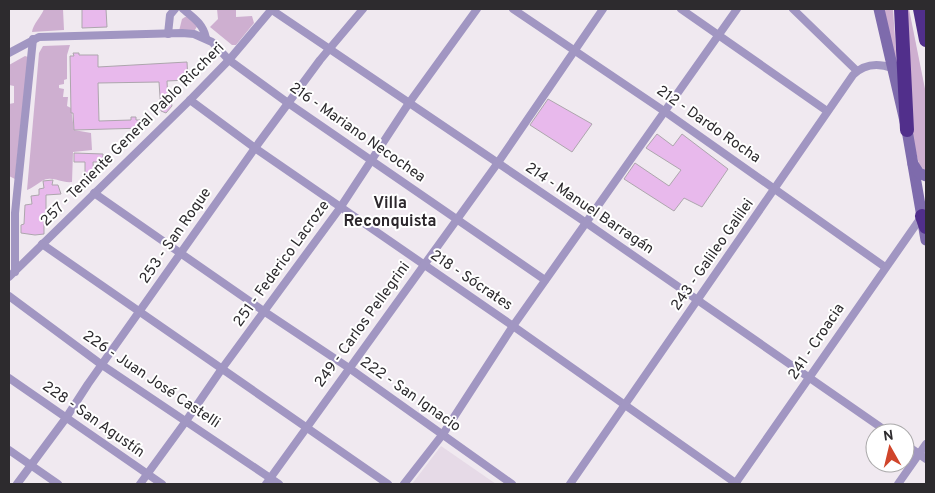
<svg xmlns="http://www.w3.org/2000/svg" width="935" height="493" viewBox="0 0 935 493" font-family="Overpass,sans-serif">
<rect width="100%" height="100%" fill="#f0e9f0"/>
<!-- built -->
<path fill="#e6dae7" d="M441 446 496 484H412Z"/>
<!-- green -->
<g fill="#ceafd0">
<path d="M44 9H63L64 30 32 32C33 24 41 17 44 9Z"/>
<path d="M217 9H236V17L252 16 254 23 236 45H232L210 27 218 19Z"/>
<path d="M884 9H893L898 81Z"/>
<path d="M903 9H909L926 94V172L919 164 912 138Z"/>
<path d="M185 17H187L198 25 193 33 179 31 182 19Z"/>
<path d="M70 45 67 55V79L64 80V84L59 85V88L64 89 63 97H68L67 106 71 108 74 130 91 133 92 150 73 152 72 182C62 183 56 178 48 179 42 179 35 187 27 190L39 53 43 46Z"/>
<path d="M25 56 28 57 15 179 9 176V104L14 103V86L9 85V65Z"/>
</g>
<!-- building -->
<g fill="#e8b9ec" stroke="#ada6ad">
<path d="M82 9H106L107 27 82 28Z"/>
<path d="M73 53H79V55H98V67L187 62 188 80 167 81 168 101H171L172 106 166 113 161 111 159 82 98 83 99 121 131 120V117H136V120H144V128L74 130 73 113H71L70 56H74Z"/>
<path d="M548 99 592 124 572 152 530 125Z"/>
<path d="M657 134 673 146 682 134 728 169 702 207 684 198 674 211 624 179 635 163 669 186 681 170 646 148Z"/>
<path d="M74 153 103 154V162H93L94 179H85V162H74Z"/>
<path d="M53 180 52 185H58L61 194 46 195V209L49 211 50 217 44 220V234L35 235 21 233V225L24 224 25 205 32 204 31 196 39 195V189L44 188 43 181Z"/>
</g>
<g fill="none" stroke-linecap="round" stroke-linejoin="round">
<!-- street -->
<g stroke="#a196c2" stroke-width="8">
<path d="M183 9C194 18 203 24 206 38"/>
<path d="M513 9 664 111 885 267"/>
<path d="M681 9 827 111"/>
<path d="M793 9 857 71"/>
<path d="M272 10 585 222 889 433"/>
<path d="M168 34 170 15 175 9"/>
<path d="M9 53 39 37 182 33 194 34 212 42 229 60 288 103 545 280"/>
<path d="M190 100 255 148 513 326 737 484"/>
<path d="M94 193 265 312 349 368 512 484"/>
<path d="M42 244 388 484"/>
<path d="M15 272V213L33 39"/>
<path d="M9 277 190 100 229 60 272 9"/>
<path d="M9 296 102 365 279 484"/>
<path d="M9 378 162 484"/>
<path d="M905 444 926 459"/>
<path d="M9 450 58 484"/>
<path d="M17 484 66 418 88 384 255 148 320 60 363 9"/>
<path d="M140 484 186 421 221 370 340 208 409 103 477 9"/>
<path d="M266 484 497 164 603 9"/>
<path d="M404 484 443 434 513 326 737 9"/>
<path d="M570 484 853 75C864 64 878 63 892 68"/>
<path d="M735 484 922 216"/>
<path d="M898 484 926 444"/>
</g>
<!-- secondary -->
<g stroke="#7e6bac" stroke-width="11">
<path d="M879 9 907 130 926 240"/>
<path d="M913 164 919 173 926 176"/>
</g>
<!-- highway -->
<g stroke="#512f8b" stroke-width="14">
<path d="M901 9 907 130"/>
<path d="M920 9 926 40"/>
<path d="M922 216 926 227"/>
</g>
</g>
<g text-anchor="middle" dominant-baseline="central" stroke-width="4" stroke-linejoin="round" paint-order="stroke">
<!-- street labels -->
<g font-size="15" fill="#2d2b2e" stroke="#fff">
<text transform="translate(708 125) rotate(35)">212 - Dardo Rocha</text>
<text transform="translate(357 133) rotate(35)">216 - Mariano Necochea</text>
<text transform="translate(133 135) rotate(-45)">257 - Teniente General Pablo Riccheri</text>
<text transform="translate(589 209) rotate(34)">214 - Manuel Barragán</text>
<text transform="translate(176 236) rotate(-55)">253 - San Roque</text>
<text transform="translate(713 255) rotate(-55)">243 - Galileo Galilei</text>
<text transform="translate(282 264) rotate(-54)">251 - Federico Lacroze</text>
<text transform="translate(471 281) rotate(34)">218 - Sócrates</text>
<text transform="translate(363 325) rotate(-54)">249 - Carlos Pellegrini</text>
<text transform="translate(817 342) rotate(-56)">241 - Croacia</text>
<text transform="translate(151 380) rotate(34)">226 - Juan José Castelli</text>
<text transform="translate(410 395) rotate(35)">222 - San Ignacio</text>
<text transform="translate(93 420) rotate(35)">228 - San Agustín</text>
</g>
<!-- neighbourhood labels -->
<g font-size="16" font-weight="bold" fill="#2c272c" stroke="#fff">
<text x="390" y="204">Villa<tspan x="390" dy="18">Reconquista</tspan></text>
</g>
</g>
<!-- border -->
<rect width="935" height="493" fill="none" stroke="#2d2b2e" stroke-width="20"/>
<!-- north arrow -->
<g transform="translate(890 448) rotate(352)"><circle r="24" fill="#ffffff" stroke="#abaaab"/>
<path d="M0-4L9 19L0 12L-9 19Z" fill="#d0452b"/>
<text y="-8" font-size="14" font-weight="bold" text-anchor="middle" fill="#2d2b2e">N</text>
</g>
</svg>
